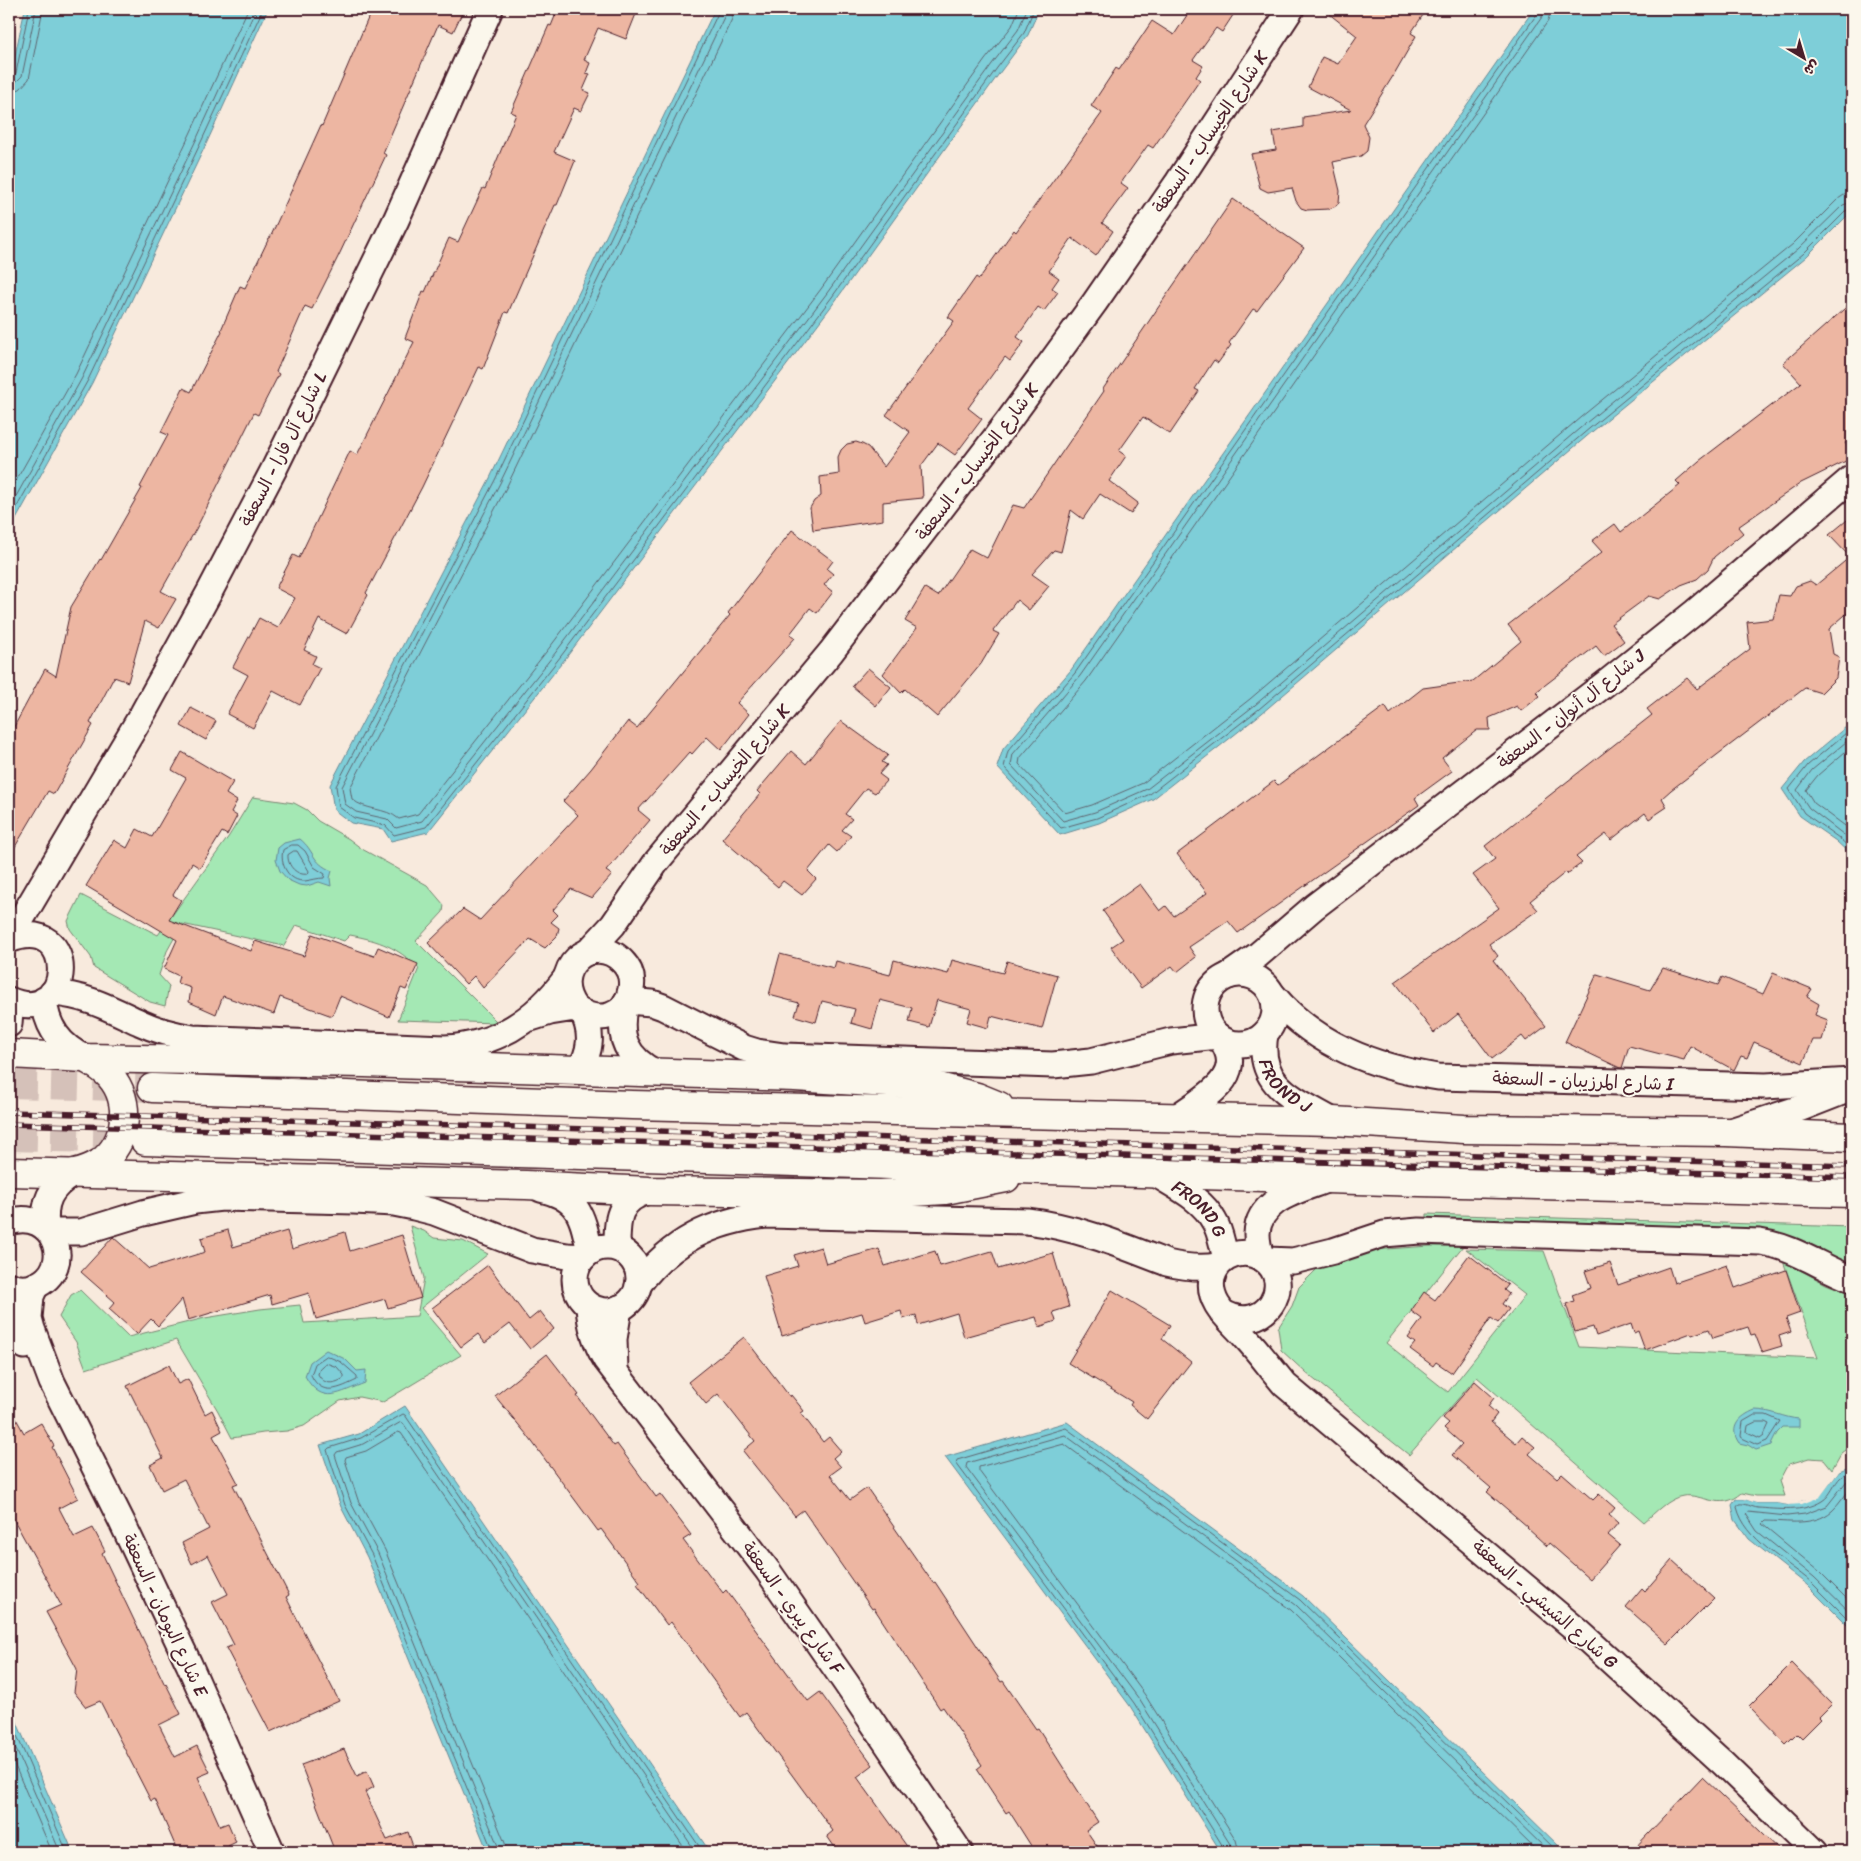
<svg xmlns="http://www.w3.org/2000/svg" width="1861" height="1861" viewBox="0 0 1861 1861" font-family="Sriracha,'Playpen Sans Arabic',sans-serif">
<rect width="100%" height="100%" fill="#f8eadd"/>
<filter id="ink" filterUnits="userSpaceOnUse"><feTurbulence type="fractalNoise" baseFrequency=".02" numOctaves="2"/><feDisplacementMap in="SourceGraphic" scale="10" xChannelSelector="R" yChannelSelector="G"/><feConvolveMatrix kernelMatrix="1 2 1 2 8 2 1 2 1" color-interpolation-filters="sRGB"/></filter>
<g filter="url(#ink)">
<!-- green -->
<g fill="#a4e8b4" stroke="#778470">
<path d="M253 797 294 803 307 810 318 821 349 839 362 849 427 885 444 905 443 912 416 941 498 1023 398 1020 419 968C396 947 381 941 350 935L344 941 296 925 284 946 182 924 167 951 159 975 169 986 165 1006 150 1002 94 968 91 957 70 929 68 921 81 895 158 935 229 836Z"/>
<path d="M1427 1214 1852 1227V1266L1797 1239 1769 1232 1427 1220Z"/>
<path d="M410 1226 424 1231 434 1238 463 1241 488 1254 421 1308 461 1355 383 1402 359 1397 340 1401 304 1426 287 1431 263 1433 232 1438 218 1411 176 1340 86 1369 76 1342 59 1317 71 1295 80 1290 128 1337 205 1318 260 1309 300 1305 304 1323 417 1316 424 1278Z"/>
<path d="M1430 1246H1463L1386 1343 1448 1392 1525 1295 1466 1249 1544 1251 1579 1347 1818 1358 1783 1261 1826 1284 1852 1294V1445L1841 1453 1832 1469 1824 1459 1809 1458 1789 1464 1780 1481 1785 1496H1756L1742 1493C1721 1512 1702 1493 1683 1496 1668 1498 1655 1513 1644 1522L1477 1377 1409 1455 1306 1373 1281 1350 1278 1328 1292 1306 1299 1287 1322 1264 1358 1251Z"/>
</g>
<!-- water -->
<g fill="#7eced8" stroke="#698893">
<path d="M25 9H268L207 142 92 383 9 532V83Z"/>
<path d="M715 9H1039L1028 35 1001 71 836 300 565 659 428 832 391 841 383 829 351 823 334 810 330 785 490 478Z"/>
<path d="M1534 9H1852V211L1806 257 1593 431 1262 713 1153 799 1099 823 1060 835 997 767 1003 749 1071 670Z"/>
<path d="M1852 722V856L1836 841 1800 816 1782 789 1804 762Z"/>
<path d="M300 839C315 851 311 862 332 871L330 878 331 886 319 882 307 886 299 885 288 880 280 871 276 860 278 848 284 843Z"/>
<path d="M326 1350 345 1359 357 1371 366 1370 365 1383C340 1392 322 1407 305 1376L310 1362Z"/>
<path d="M405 1406 710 1852H488L367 1557 341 1507 320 1445 359 1434Z"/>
<path d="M1755 1410C1771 1410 1784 1418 1799 1419V1427H1783L1777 1433 1771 1445 1756 1450 1748 1445 1739 1443C1728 1427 1740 1416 1755 1410Z"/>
<path d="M1067 1422 1303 1596 1565 1852H1221L1130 1706 945 1457Z"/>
<path d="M1852 1467V1630L1807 1585 1749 1539 1735 1520 1732 1505 1736 1499H1744L1757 1503H1777L1788 1505 1820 1496 1839 1472Z"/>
<path d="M9 1704 73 1852H9Z"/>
</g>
<!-- pier -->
<path fill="#f8eadd" d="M1841 1469 1820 1497 1802 1504 1788 1505 1777 1503H1756L1744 1499H1736L1739 1496H1744L1757 1500H1777L1788 1502 1801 1501 1819 1494 1837 1471Z"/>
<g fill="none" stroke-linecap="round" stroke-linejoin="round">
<!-- shore -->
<g stroke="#5f6570" stroke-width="1">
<path d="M720 9 495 480 336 786 339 807 354 818 385 825 394 835 426 827 561 656 832 297 997 68 1024 33 1034 9"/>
<path d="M726 9 725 15 500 483 342 787 345 804 356 812 387 819 396 828 422 821 556 652 827 293 992 64 1018 30 1027 9"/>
<path d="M733 9 732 19 507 486 350 788 352 799C365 811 385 807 399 819L418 814 550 647 821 289 985 60 1012 26 1019 9"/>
<path d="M1538 9 1537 14 1075 673 1008 751 1004 767 1061 828 1097 818 1150 794 1259 709 1590 428 1803 254 1847 210 1852 208"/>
<path d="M1544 9 1542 17 1080 676 1013 754 1011 765 1063 821 1095 812 1147 789 1255 705 1586 423 1798 249 1843 205 1852 202"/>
<path d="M1551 9 1548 21 1086 681 1020 758 1019 764 1065 813 1092 805 1143 783 1250 699 1581 417 1793 244 1838 199 1844 195 1852 194"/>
<path d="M9 78 13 77 16 73 29 9"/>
<path d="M9 84 16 82 22 76 36 9"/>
<path d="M9 92 20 89 29 79 43 9"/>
<path d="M9 493 76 374 190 134 248 9"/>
<path d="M9 509 82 378 197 138 256 9"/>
<path d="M9 521 88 380 202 140 263 9"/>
<path d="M1852 728 1808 765 1789 789 1804 813 1839 838 1852 850"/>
<path d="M1852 737 1812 770 1797 790 1809 808 1852 841"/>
<path d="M1852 746 1818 775 1806 790 1814 803 1852 831"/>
<path d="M292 845H298L305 851 314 867 325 874 324 878C318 878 312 880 305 881 289 882 279 864 283 850Z"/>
<path d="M294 851H297L309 871 308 874C297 876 287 866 288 855Z"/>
<path d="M327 1356 341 1362 357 1376V1380C340 1388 322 1398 311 1375L315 1364Z"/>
<path d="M326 1363 337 1367 344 1375V1378C335 1384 324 1386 318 1374L320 1368Z"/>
<path d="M1755 1415H1766L1780 1421 1767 1441 1757 1445 1742 1438 1741 1436 1743 1422Z"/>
<path d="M1756 1422H1765L1769 1424 1764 1435 1760 1438 1747 1432 1748 1426Z"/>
<path d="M1852 1472C1849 1474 1844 1475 1841 1477 1834 1483 1831 1496 1822 1501 1803 1513 1778 1509 1758 1508 1751 1507 1746 1503 1739 1504L1737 1507C1745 1540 1787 1561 1811 1582 1825 1596 1839 1610 1852 1623"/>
<path d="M1852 1479 1846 1482 1827 1506 1805 1514 1787 1516 1748 1512 1746 1514 1757 1531 1814 1577 1852 1614"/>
<path d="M1852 1487C1845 1494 1840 1504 1832 1511 1813 1527 1787 1521 1765 1521L1762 1524 1819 1571 1852 1604"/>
<path d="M9 1717 67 1852"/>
<path d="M9 1733 60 1852"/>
<path d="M9 1752 52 1852"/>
<path d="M493 1852 372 1555 345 1505 327 1450 329 1448 361 1438 403 1414 405 1415 703 1852"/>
<path d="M499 1852 498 1846 378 1553 351 1503 335 1455 337 1452 363 1444 401 1422 403 1423 696 1852"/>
<path d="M506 1852 505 1843 385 1550 358 1500 345 1460 346 1457 366 1451 398 1432 401 1433 687 1852"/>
<path d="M1225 1852 1224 1848 1134 1703 956 1463 957 1460 1066 1428 1300 1600 1558 1852"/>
<path d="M1232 1852 1230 1844 1139 1699 966 1467 967 1463 1065 1435 1296 1605 1549 1852"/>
<path d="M1239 1852 1236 1840 1145 1695 979 1471V1467L1064 1444 1291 1610 1538 1852"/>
</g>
</g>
<!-- building -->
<g fill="#edb6a2" stroke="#4a1f2b">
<path d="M372 9H464L453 32 438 25 383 153 386 155 339 255 312 309 305 306 276 372 279 374 258 415 254 413 196 529 161 591 176 599 159 628 145 621 128 682 114 677 90 723 93 725 54 794 48 791 9 857V736L45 669 56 676 71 607 100 559 101 560 142 488 140 487 168 435 161 432 183 388 191 392 222 331 221 330 240 286 245 288 269 238H270L321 125 322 126Z"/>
<path d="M558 9H638L626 39 598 28 584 60 590 63 586 73 590 74 583 90 590 93 581 111 574 108 554 152 575 161 557 205H555L508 313 505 312 483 369 479 367 422 487 366 593 368 595 347 634 319 619 304 650 316 656 312 664 320 668 300 705 273 691 253 728 227 714 248 675 233 667 259 618 278 628 295 598 276 588 293 555 299 558 350 451 357 455 414 342 405 338 423 291 425 292 449 238 458 242 483 188 485 189 516 114 511 112 549 25 551 26Z"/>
<path d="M1191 9H1237L1222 32 1216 28 1193 60 1203 66 1196 77 1200 80 1153 148 1148 145 1121 183 1128 188 1102 223 1113 231 1096 256 1072 238 1049 271 1059 278 1052 288 1058 292 1044 311 1038 307 1017 337 1024 342 1010 361 1005 357 968 408 982 419 955 455 938 443 921 466 923 498 883 502V520L813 530 810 508 814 501 821 496 820 477 839 474 838 457 841 450 847 444 856 442 862 444 868 447 884 467 910 432 886 415 954 321 948 317 976 277 979 279 1014 230 1016 232 1102 113 1091 106 1116 68 1119 70 1152 21 1174 35Z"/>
<path d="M1323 9H1427L1411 33 1416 36 1393 76 1363 124 1369 137 1367 151 1361 156 1333 162 1340 191 1339 202 1336 206 1329 209 1307 210 1301 208 1296 201 1292 188 1268 192 1260 188 1251 154 1276 150 1273 132 1303 127V117L1351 110 1308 87 1322 57 1338 64 1357 36Z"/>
<path d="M1233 199 1304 248 1257 311 1253 309 1229 343 1231 345 1218 363 1214 360 1195 389 1199 391 1170 434 1143 417 1119 451 1126 456 1109 481 1138 503 1131 514 1100 494 1083 519 1071 510 1061 552 1054 550 1032 574 1049 586 1029 610 1017 600 993 631 999 634 981 664 937 717 905 689 901 693 883 674 917 628 905 621 925 588 938 596 970 549 987 558 1013 505 1024 508 1104 391 1103 389 1166 296Z"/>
<path d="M1852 302V437L1845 443 1852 452V458L1801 483 1738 527 1743 533 1714 557 1708 569 1697 579 1681 585 1660 599 1649 596 1611 624 1624 641 1604 656 1596 646 1536 692 1540 696 1521 711 1517 706 1489 718 1490 730H1477L1442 758 1452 771 1415 798 1419 805 1238 933 1228 921 1189 947 1196 957 1177 972 1172 966 1141 988 1111 947 1123 939 1103 911 1140 884 1160 911 1166 906 1174 916 1207 893 1177 854 1274 781 1278 785 1385 706 1390 714 1423 688 1473 681 1521 641 1508 625 1602 552 1592 541 1615 524 1621 532 1680 485 1676 481 1699 461 1801 383 1783 363Z"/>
<path d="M1852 516V609L1829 629 1833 654 1839 657 1836 678 1821 693 1805 688 1671 790 1662 798 1667 807 1649 819 1645 813 1611 840 1606 834 1576 857 1582 863 1567 874 1566 872 1530 901 1538 910 1489 944 1498 956 1493 960 1546 1026 1526 1041 1522 1036 1492 1059 1458 1014 1434 1033 1395 982 1499 908 1473 875 1495 859 1485 846 1652 715 1647 709 1687 678 1697 689 1750 649 1747 622 1773 619 1779 595 1790 596 1796 586 1810 581 1816 585 1850 557 1829 535Z"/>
<path d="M792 530 833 561 827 569 833 574 824 585 833 592 817 613 810 608 790 634 795 638 737 703 749 714 721 750 707 737 692 754 690 752 638 810 650 820 606 871 612 875 592 898 571 889 553 910 558 915 551 922 559 928 557 936 545 948 530 939 483 988 474 976 466 984 428 943 463 909 480 920 578 815 563 801 591 769 628 721 637 728 730 615 728 613Z"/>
<path d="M868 668 891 687 876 706 852 686Z"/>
<path d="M191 708 216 721 206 740 181 726Z"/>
<path d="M841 721 888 755 882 762 887 765 879 774 887 780 875 793 866 788 845 814 852 819 842 830 851 836 837 852 829 845 808 871 816 879 802 895 783 881 778 887 722 839 760 794 757 791 791 751 806 764Z"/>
<path d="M182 752 233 782 226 794 237 801 231 812 237 816 227 835 222 832 200 868 192 863 173 895 181 900 169 920 251 951 255 941 304 956 312 934 374 956 378 947 418 964 406 990 401 988 389 1017 340 996 332 1016 280 997 274 1014 223 996 216 1014 189 1002 191 988 177 983 179 976 164 969 177 940 86 886 114 840 127 848 137 829 152 837 186 778 172 770Z"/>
<path d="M780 954 834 968 836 961 890 975 894 960 948 974 952 960 1003 973 1007 961 1057 975 1042 1029 991 1016 988 1028 967 1022 971 1009 937 1000 929 1027 909 1022 912 1008 880 1000 872 1029 851 1023 855 1009 822 1001 816 1022 795 1016 799 1003 769 995Z"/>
<path d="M1663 968 1718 985 1722 977 1763 994 1773 973 1812 989 1807 997 1819 1004 1815 1015 1828 1020 1822 1040H1813L1803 1063 1754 1042 1747 1058 1741 1056 1734 1070 1690 1046 1684 1060 1629 1046 1622 1068H1620L1565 1042 1597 974 1650 990Z"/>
<path d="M228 1230 233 1247 287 1231 292 1249 345 1232 350 1251 402 1235 421 1298 388 1308 385 1299 316 1319 309 1293 272 1304 270 1295 188 1320 182 1299 158 1326 151 1319 137 1334 109 1309 115 1302 81 1272 113 1237 149 1269 205 1252 201 1238Z"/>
<path d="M821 1247 826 1264 879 1249 885 1266 935 1251 940 1266 992 1251 998 1269 1053 1253 1069 1307 1053 1312 1056 1321 1039 1327 1036 1317 964 1337 957 1313 918 1325 916 1315 903 1319 901 1311 865 1322 862 1313 782 1336 764 1276 798 1266 794 1255Z"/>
<path d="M1469 1255 1508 1285 1504 1290 1509 1294 1502 1304 1509 1309 1498 1323 1491 1318 1452 1373 1436 1362 1433 1366 1410 1349 1415 1343 1408 1338 1422 1319 1411 1311 1424 1292 1435 1300Z"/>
<path d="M1610 1263 1618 1285 1669 1267 1674 1283 1727 1265 1735 1288 1786 1270 1800 1313 1786 1318 1791 1332 1779 1336 1782 1346 1762 1352 1755 1334 1751 1335 1748 1327 1713 1338 1709 1329 1692 1335 1691 1333 1645 1350 1638 1331 1634 1333 1631 1324 1596 1336 1593 1327 1575 1332 1566 1304 1574 1301 1572 1295 1591 1288 1585 1271Z"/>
<path d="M488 1265 529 1320 540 1311 554 1329 530 1349 510 1324 485 1343 478 1334 461 1347 432 1308Z"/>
<path d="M1112 1290 1170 1325 1162 1339 1191 1362 1147 1419 1130 1405 1132 1402 1068 1363Z"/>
<path d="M744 1337 790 1397 791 1395 804 1411 801 1413 823 1442 829 1437 841 1451 833 1458 841 1467 830 1475 850 1500 867 1488 933 1583 935 1582 1001 1682 1003 1681 1036 1729 1038 1728 1098 1822 1086 1830 1101 1852H1035L1009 1811 1006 1813 977 1769 982 1765 943 1707 940 1709 874 1608 872 1609 803 1510 795 1516 743 1451 755 1441 718 1394 706 1404 688 1382Z"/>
<path d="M547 1354 579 1395 577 1396 614 1446 617 1444 656 1497 660 1494 691 1535 683 1540 723 1593 726 1590 808 1701 820 1692 873 1765 857 1777 911 1852H838L827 1836 833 1831 746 1712 740 1717 671 1622 667 1625 637 1584 640 1582 601 1529 598 1531 527 1435 495 1396Z"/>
<path d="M169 1365 178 1384 188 1379 205 1414 212 1410 222 1431 213 1436 238 1483 233 1485 289 1595 286 1597 339 1701 270 1732 226 1648 234 1645 212 1602 228 1594 208 1555 192 1564 182 1543 209 1529 184 1479 162 1490 150 1465 163 1458 127 1386Z"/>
<path d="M1475 1381 1494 1398 1488 1406 1497 1414 1491 1422 1516 1443 1522 1436 1535 1447 1529 1454 1557 1478 1562 1473 1593 1500 1599 1494 1615 1508 1609 1515 1618 1523 1608 1535 1620 1545 1590 1579 1549 1543 1547 1546 1527 1528 1528 1527 1487 1492 1491 1488 1452 1455 1462 1444 1444 1428 1449 1423 1443 1418Z"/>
<path d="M9 1406 24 1433 41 1423 54 1446 52 1447 78 1498 59 1508 74 1537 93 1528 105 1551 102 1553 165 1685 166 1684 181 1714 159 1725 175 1757 197 1746 210 1772 198 1777 220 1826 228 1823 236 1842 228 1846 231 1852H178L155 1799 151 1801 100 1701 86 1707 74 1692 77 1669 46 1612 61 1605 9 1511Z"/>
<path d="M1672 1560 1714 1598 1668 1644 1626 1607 1642 1588 1645 1591Z"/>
<path d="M1792 1663 1832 1704 1819 1717 1821 1719 1802 1738 1797 1733 1786 1744 1749 1706Z"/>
<path d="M344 1749 357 1776 367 1771 374 1787 365 1792 387 1840 408 1832 415 1852H335L301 1765Z"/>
<path d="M1702 1777 1781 1852H1631Z"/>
</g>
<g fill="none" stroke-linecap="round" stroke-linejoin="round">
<!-- secondary-tunnel -->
<g stroke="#d5c1b9" stroke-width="28" stroke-dasharray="28 14" stroke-linecap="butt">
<path d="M9 1084 152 1088"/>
<path d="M9 1137 140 1140"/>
</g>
<defs>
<g id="street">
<path d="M9 940 143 713 210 591 274 469 396 220 490 9"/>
<path d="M9 940C80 912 75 1029 9 1000"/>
<path d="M588 952 613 925 657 861 831 652 1009 420 1095 302 1178 182 1291 9"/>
<circle cx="1240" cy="1009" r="35"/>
<path d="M1228 976 1258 955 1314 907 1610 680 1695 612 1852 478"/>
<path d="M52 993C86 995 111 1009 141 1023 158 1031 175 1035 193 1038L445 1048C497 1045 535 1020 566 978"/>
<path d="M1272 994C1314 1045 1374 1067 1438 1077L1766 1086 1852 1081"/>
<path d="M44 1000C47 1028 60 1046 85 1058"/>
<path d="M627 1001 652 1003 663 1007 744 1048 757 1052 784 1056 1053 1065 1091 1061 1171 1041 1218 1036"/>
<path d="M9 1004 10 1010 9 1024"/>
<path d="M625 1004C617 1036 626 1058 656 1073"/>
<path d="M531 1018 550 1012 575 1008C596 1024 627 1019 631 989 633 979 630 969 622 961 592 931 547 970 575 1008"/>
<path id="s1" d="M1265 1034C1256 1086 1295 1099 1333 1121"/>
<path d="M579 1071C591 1051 593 1034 583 1013"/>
<path d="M1177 1117C1204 1097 1248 1077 1221 1039"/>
<path d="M1734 1130 1801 1108 1852 1088"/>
<path id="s2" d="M1153 1172C1174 1186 1202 1198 1214 1221 1221 1232 1222 1246 1226 1258"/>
<path d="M541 1189C580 1198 582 1216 590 1252"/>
<path d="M9 1222C54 1207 77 1268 35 1286 27 1289 17 1289 9 1285"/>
<path d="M46 1227C43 1202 50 1188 71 1175"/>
<path d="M50 1232H81L143 1213 195 1201 222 1198 354 1201 394 1203 414 1207 434 1212 532 1250 567 1256 584 1257"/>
<circle cx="607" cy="1279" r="32"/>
<path d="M617 1248C617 1220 617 1199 649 1191"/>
<path d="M1261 1257C1259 1250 1257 1242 1257 1234 1258 1199 1300 1190 1326 1180"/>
<path d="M1266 1260 1293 1261 1333 1251 1384 1234 1419 1231 1760 1242C1795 1247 1820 1267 1852 1279"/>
<path d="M36 1285 31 1296 29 1318 32 1329 52 1382 122 1522 189 1664 272 1852"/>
<path d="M638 1285C671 1241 712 1221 766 1215L1027 1221C1077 1227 1121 1245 1167 1263 1184 1267 1200 1269 1217 1266"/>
<path d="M589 1306C590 1326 595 1342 606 1360L768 1571 846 1683 960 1852"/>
<path d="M9 1307 18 1331 25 1346"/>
<path d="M1222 1312C1265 1338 1297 1282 1263 1259 1252 1252 1239 1251 1227 1258 1220 1262 1214 1270 1212 1278 1207 1304 1231 1320 1246 1338 1260 1353 1272 1370 1285 1385L1578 1631 1724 1764 1815 1852"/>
<path d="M615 1370 614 1339 619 1308"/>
</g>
<g id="secondary">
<path d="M9 1054 85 1058 364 1063 795 1077 935 1086 977 1097 999 1106"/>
<path d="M152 1088 632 1105 1333 1121 1464 1129 1726 1132 1852 1137"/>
<path d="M145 1141 1420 1182 1852 1193"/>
<path d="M9 1172 526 1185 649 1191 881 1194 945 1190 1006 1178"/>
<path d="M75 1173C84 1171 92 1168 100 1163 128 1143 132 1101 110 1076 103 1068 94 1063 85 1058"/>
</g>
</defs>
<!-- street casing -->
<use href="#street" stroke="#4a1f2b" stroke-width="29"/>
<!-- secondary casing -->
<use href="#secondary" stroke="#4a1f2b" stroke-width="31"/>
<!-- street -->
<use href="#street" stroke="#fbf7ec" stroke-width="25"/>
<!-- secondary -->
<use href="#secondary" stroke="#fbf7ec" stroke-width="28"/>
<defs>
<g id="rail">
<path d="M9 1112 1852 1166"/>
<path d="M9 1124 1852 1177"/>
</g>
</defs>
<!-- rail casing -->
<use href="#rail" stroke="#4a1f2b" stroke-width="5.5"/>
<!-- rail -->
<use href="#rail" stroke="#fbf7ec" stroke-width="4" stroke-dasharray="11" stroke-linecap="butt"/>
</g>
</g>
<g text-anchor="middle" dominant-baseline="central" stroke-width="4" stroke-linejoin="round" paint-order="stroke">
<!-- street labels -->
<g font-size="18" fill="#4a1f2b" stroke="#fbf7ec">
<text transform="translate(1210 132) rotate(-56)">شارع الخيساب - السعفة K</text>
<text transform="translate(283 449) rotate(-63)">شارع آل فارا - السعفة L</text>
<text transform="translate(977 462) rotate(-53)">شارع الخيساب - السعفة K</text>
<text transform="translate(1571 709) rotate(-38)">شارع آل أنوان - السعفة J</text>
<text transform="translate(725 780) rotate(-50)">شارع الخيساب - السعفة K</text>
<text transform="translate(1583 1081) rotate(2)">شارع المرزيبان - السعفة I</text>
<text stroke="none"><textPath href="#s1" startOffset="60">FROND J</textPath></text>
<text stroke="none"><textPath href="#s2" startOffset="60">FROND G</textPath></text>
<text transform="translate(1545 1604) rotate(41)">شارع الشيشي - السعفة G</text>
<text transform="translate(793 1608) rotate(54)">شارع يبري - السعفة F</text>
<text transform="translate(165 1615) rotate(65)">شارع البومان - السعفة E</text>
</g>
</g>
<!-- margin -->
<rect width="1861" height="1861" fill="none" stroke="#fbf7ec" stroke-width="30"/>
<rect x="15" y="15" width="1831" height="1831" fill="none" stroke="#4a1f2b" stroke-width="2" filter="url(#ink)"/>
<!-- north arrow -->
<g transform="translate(1804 58) rotate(142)" stroke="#fbf7ec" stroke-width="4" paint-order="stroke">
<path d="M0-4L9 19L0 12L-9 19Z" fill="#4a1f2b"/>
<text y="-8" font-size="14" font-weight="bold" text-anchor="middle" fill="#4a1f2b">ش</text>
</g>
</svg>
